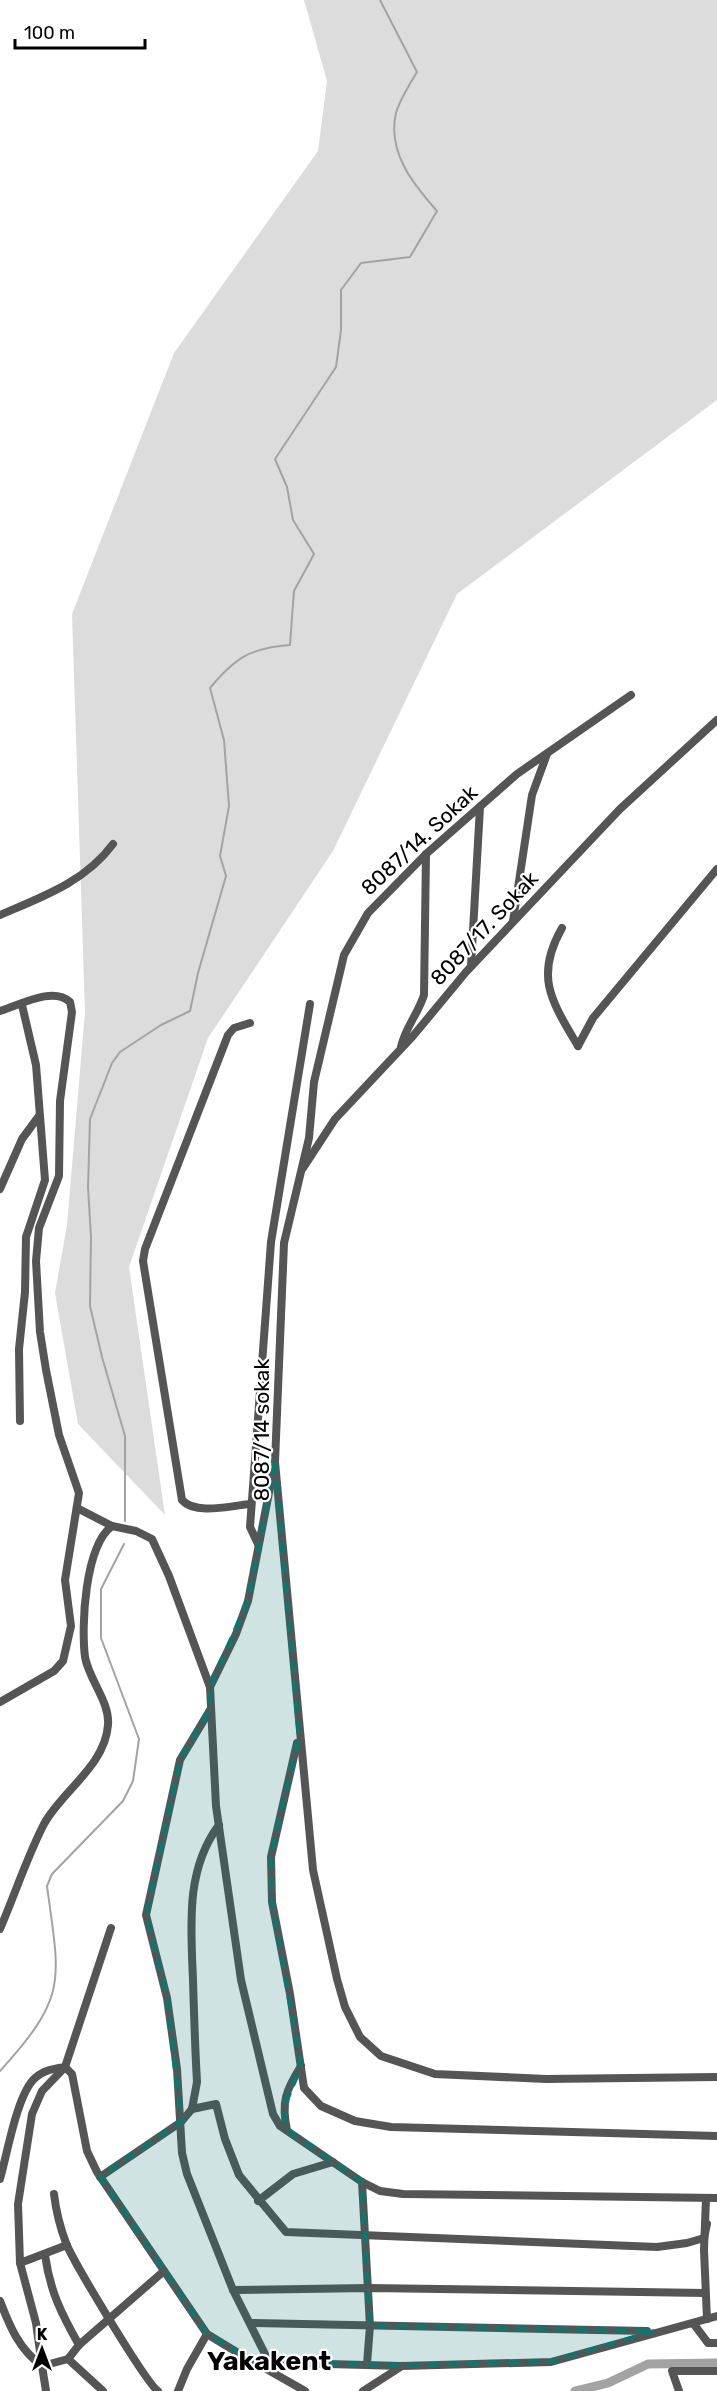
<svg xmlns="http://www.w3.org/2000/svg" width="717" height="2391" viewBox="0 0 717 2391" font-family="Rubik,sans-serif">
<rect width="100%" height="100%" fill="#fff"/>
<!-- green -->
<path fill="#dcdcdc" d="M304 0H717V400L457 594 333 851 208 1038 129 1267 165 1515 78 1424 55 1293 67 1225 85 1012 72 614 174 353 318 151 327 81Z"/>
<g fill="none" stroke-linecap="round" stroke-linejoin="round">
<!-- stream -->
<g stroke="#a3a3a3" stroke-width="2">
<path d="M125 1521V1436L102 1357 90 1306 91 1237 88 1187 90 1119 112 1063 120 1052 161 1025 190 1011 198 973 226 876 220 856 229 806 224 740 210 688C235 658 250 648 290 645L294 591 314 554 293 520 287 487 275 459 336 367 341 330V290L361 263 410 257 437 211C413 184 387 152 396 113 400 99 410 84 417 72L380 0"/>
<path d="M0 2071C68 1996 60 1982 47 1886L52 1874 123 1801 133 1781 139 1739 101 1638V1589L124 1544"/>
</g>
<!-- canal -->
<path stroke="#a3a3a3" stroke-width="9" d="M575 2391 608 2383 648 2364 717 2363"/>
<!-- street -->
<g stroke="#555" stroke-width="8">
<path d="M631 695 517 774 426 854 368 913 344 955 314 1082 309 1138 284 1243 275 1462 313 1870 337 1979 345 2007 360 2037 381 2056 435 2074 546 2079 717 2077"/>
<path d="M0 915C42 897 85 882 113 844"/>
<path d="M513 921 532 795 547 754"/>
<path d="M562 928C534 977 552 1002 578 1046"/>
<path d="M471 966 480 807"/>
<path d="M0 1011C20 1005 53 986 70 1002L72 1012 60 1101 59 1176 39 1228 36 1261 40 1332 46 1370 59 1435 79 1493 65 1580 71 1626 63 1661 54 1671 0 1702"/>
<path d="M250 1023 234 1028 228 1035 145 1249 143 1261 182 1500C196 1516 233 1505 251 1504"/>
<path d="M578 1046 593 1018 717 869"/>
<path d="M401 1047C405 1028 418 1014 424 995L426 854"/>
<path d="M303 1168 335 1119 413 1036 466 972 620 809 717 720"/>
<path d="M0 1189 22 1139 39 1116"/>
<path d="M20 1421 19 1349 25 1292 26 1237 45 1180 36 1065 22 1005"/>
<path d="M273 1472 248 1601 236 1634 210 1687 216 1806 241 1980 273 2114 280 2126 362 2182 380 2191 403 2194 717 2198"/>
<path d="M77 1508 112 1526"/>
<path d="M258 1544 250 1527 271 1242 310 1004"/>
<path d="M210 1710 180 1760 146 1915 167 1998 177 2069 182 2153 187 2174 233 2290 269 2362"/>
<path d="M297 1743 271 1857 272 1902 290 1994 304 2088 321 2106 355 2121 391 2127 717 2136"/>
<path d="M111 1928 65 2067 42 2091 32 2114 18 2204 20 2263 36 2323 42 2366 68 2359 79 2345 164 2271"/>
<path d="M0 1929C15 1894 27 1857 44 1824 62 1791 105 1766 108 1725 110 1702 89 1680 85 1657 81 1625 85 1546 112 1526L136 1531 152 1539 169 1576 210 1687"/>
<path d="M192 2109 197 2082C195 2048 194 2014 193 1980 191 1927 185 1870 219 1825"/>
<path d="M287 2130C281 2102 286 2090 301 2066"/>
<path d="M100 2177 181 2122 192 2109 216 2104 225 2139 239 2175 286 2232 657 2247 687 2243 704 2238 707 2224"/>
<path d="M0 2179C7 2155 17 2094 35 2078 44 2070 53 2069 65 2067L72 2074 87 2151 97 2172 207 2334 253 2362 402 2366 551 2362 717 2316"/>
<path d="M362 2182 370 2326 367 2364"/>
<path d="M54 2194C56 2211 60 2227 66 2243 73 2261 146 2383 158 2391"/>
<path d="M706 2198 704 2250 707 2319"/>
<path d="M258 2201 293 2174 333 2162"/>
<path d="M45 2255C50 2291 61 2313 79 2345"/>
<path d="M20 2263 67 2245"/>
<path d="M233 2290 369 2288 705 2293"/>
<path d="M0 2301C10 2327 19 2349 42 2366L46 2391"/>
<path d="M251 2323 647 2331"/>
<path d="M693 2323 708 2343H717"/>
<path d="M68 2359 103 2391"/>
<path d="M254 2362 305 2391"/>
<path d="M178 2391 187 2369 207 2334"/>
<path d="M363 2391 402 2366"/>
<path d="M679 2391 672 2371H717"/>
</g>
</g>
<!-- marked area -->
<path fill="#0f766e" fill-opacity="0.2" stroke="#0f766e" stroke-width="4.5" stroke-dasharray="12 8" stroke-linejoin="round" d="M275 1462 299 1736 271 1857 272 1902 301 2066 283 2109 287 2130 362 2182 370 2326 655 2331 551 2362 402 2366 253 2362 207 2334 100 2177 181 2122 167 1998 146 1915 180 1760 210 1709V1687L248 1601Z"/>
<g text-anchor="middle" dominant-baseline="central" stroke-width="4.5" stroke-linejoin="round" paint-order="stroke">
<!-- street labels -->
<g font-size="21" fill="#000" stroke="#fff">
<text transform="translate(419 840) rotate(-43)">8087/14. Sokak</text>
<text transform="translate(484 928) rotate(-47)">8087/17. Sokak</text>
<text transform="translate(261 1430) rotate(-90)">8087/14 sokak</text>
</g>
<!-- district labels -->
<g font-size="27" font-weight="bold" fill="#000" stroke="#fff">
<text x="269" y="2361">Yakakent</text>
</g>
</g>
<!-- north arrow -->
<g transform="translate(42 2349)" stroke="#ffffff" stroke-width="4.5" paint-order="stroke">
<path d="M0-4.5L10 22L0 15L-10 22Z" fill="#000000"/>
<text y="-9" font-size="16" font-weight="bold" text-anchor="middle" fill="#000000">K</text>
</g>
<!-- scale -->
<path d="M15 39v9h130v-9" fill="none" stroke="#000000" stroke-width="3"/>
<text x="24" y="39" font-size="18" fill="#000000" stroke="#ffffff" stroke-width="4.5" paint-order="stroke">100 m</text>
</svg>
